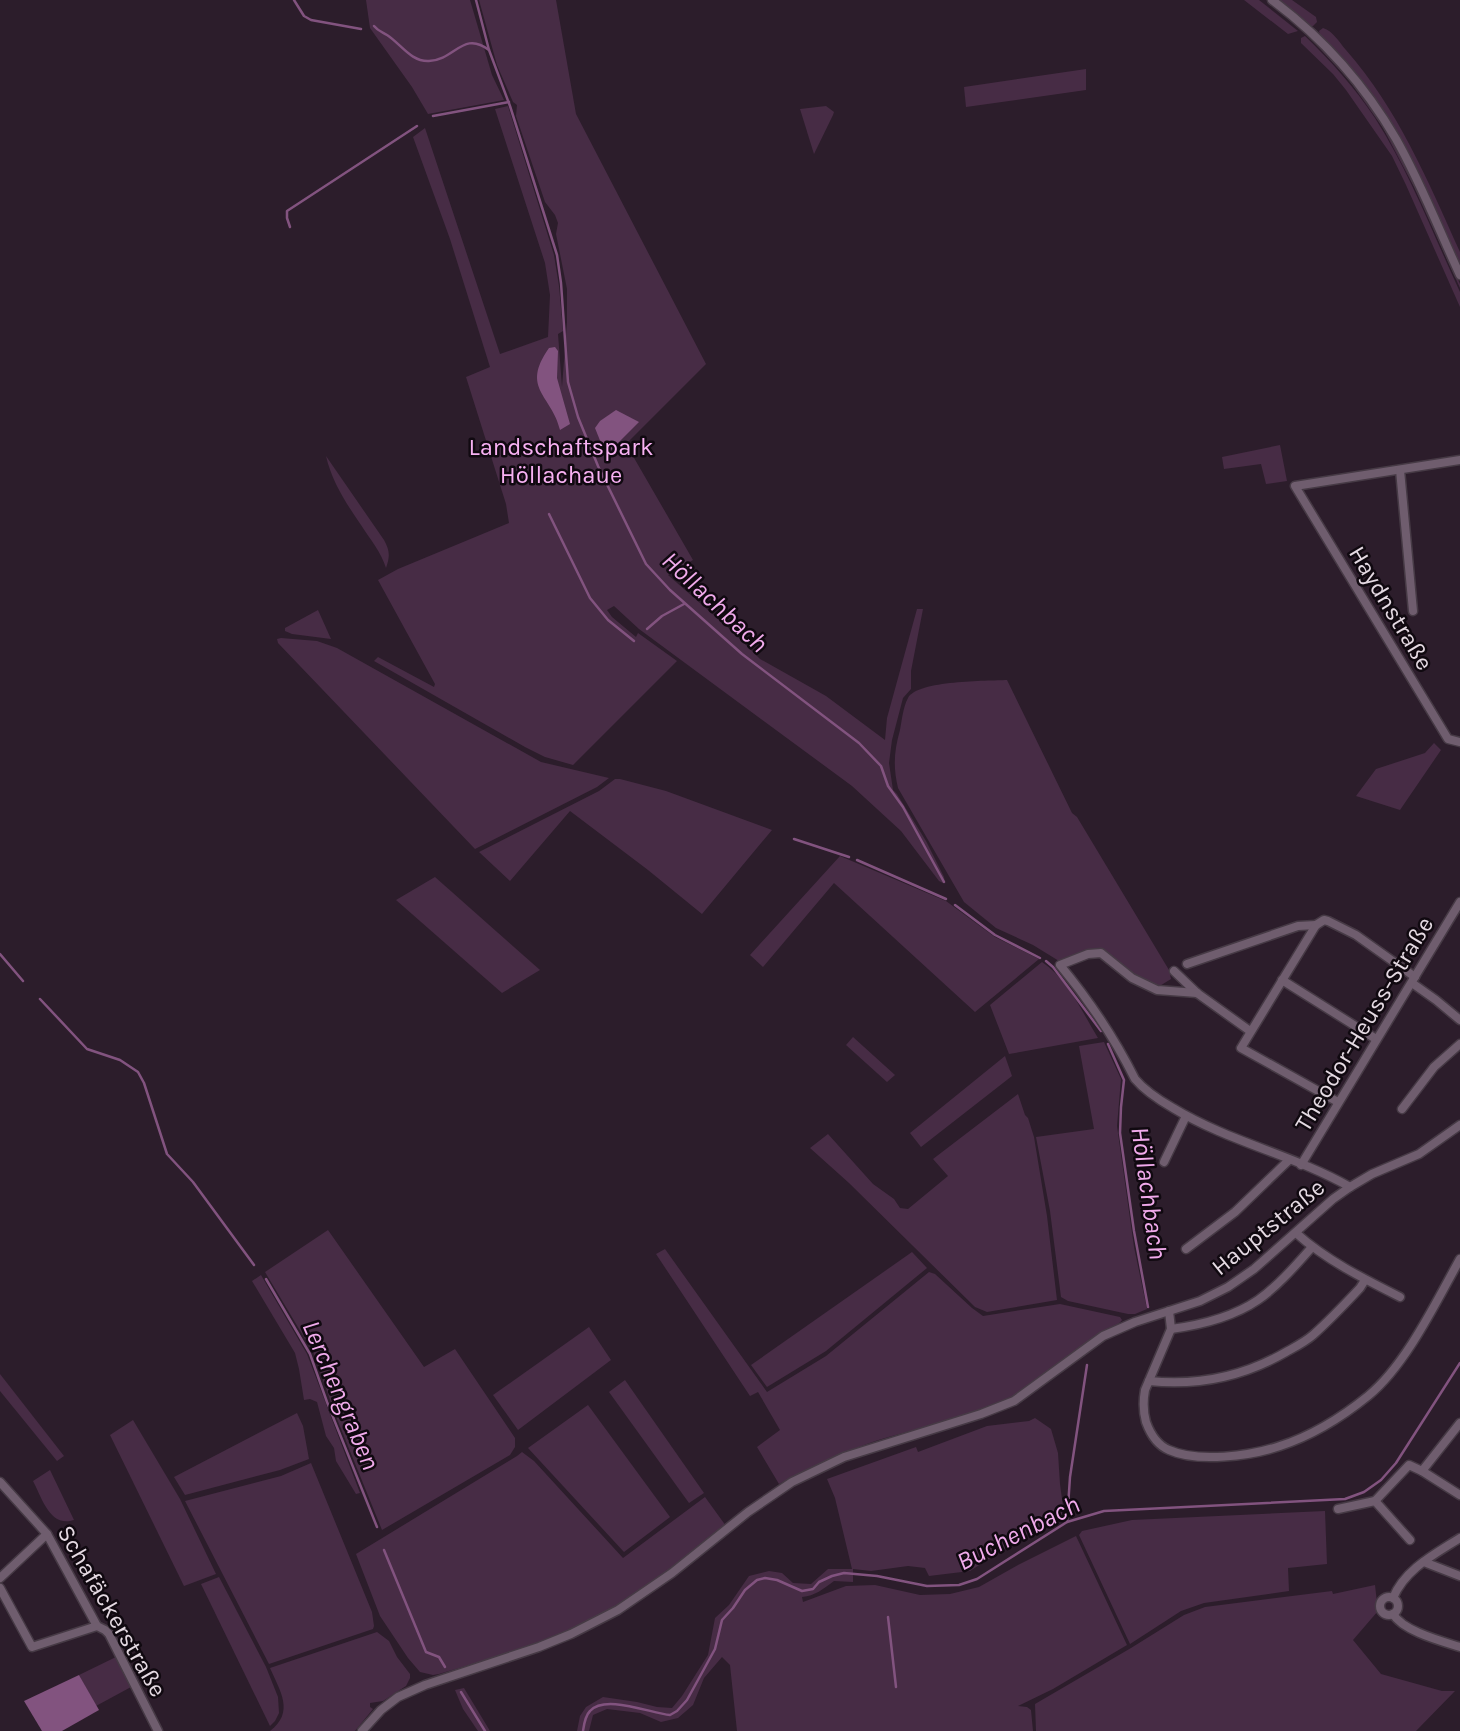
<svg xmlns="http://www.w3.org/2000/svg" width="1460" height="1731" viewBox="0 0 1460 1731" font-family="Karla,sans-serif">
<rect width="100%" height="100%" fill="#2c1d2b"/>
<!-- green -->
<g fill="#472c45">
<path d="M366 0H470L492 75 504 100 428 114 412 87 370 28Z"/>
<path d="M479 0H556L576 114 706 364 626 444 693 560 668 575 733 632 760 659 826 696 885 740 887 718 917 609H923L911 671V689L903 698 892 740 889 763 893 790 897 794 926 841 944 877 945 882 943 883 939 881 901 831 852 786 639 629 614 606 607 610 612 617 636 637 638 633 677 661 573 765 545 757 525 747 374 661 378 657 434 687 435 684 378 580 398 569 509 523 506 504 466 377 490 367 450 239 413 137 425 128 500 354 548 337 550 295 545 263 495 109 508 106 554 255 559 286 563 331 558 334 562 387 567 322V289L556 234 558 223 555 215 545 202 516 116 517 105 513 102 497 65Z"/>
<path d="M1244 0H1259L1298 31 1288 34Z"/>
<path d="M1278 0H1292L1316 17 1317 22 1313 26H1310Z"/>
<path d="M1323 28C1333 31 1339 42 1346 50 1398 109 1428 181 1460 252V266L1393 128 1359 77 1320 35 1319 31Z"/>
<path d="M1305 36C1331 61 1355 88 1375 118 1410 173 1433 234 1460 292V307L1406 185 1392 156 1346 90 1333 74 1301 43V38Z"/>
<path d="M1308 36C1320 44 1330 56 1339 66 1396 129 1426 209 1460 284V288L1414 187 1383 128 1349 80Z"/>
<path d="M1086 69V90L966 107 964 87Z"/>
<path d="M826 106 834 112 833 115 814 154 800 109Z"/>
<path d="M1280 445 1287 481 1266 484 1261 464 1224 469 1222 457Z"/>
<path d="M326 456 384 540C390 551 390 556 386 568 381 552 370 539 361 525 346 503 332 482 326 456Z"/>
<path d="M318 610 331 639 292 634 285 631V628Z"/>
<path d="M281 638 317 641 337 648 541 762 609 778 597 787 475 849 278 643 277 639Z"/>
<path d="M1007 680 1072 813 1077 817 1169 970 1171 979 1158 987 1133 977 1102 950 1081 953 1059 961 1033 945 996 928 964 902 898 788C893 767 894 751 900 730 902 720 903 707 908 698 918 680 987 681 1007 680Z"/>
<path d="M1434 743 1441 750 1400 810 1356 796 1376 769 1425 753Z"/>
<path d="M615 779H620L666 791 772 830 702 914 648 870 570 811 510 881 479 852 599 791Z"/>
<path d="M840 856 946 901 995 937 1039 959 975 1012 834 883 763 967 750 955Z"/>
<path d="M435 877 540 970 502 993 396 900Z"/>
<path d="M1042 962C1068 979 1082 1012 1098 1038L1009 1054 990 1005Z"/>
<path d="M853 1037 895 1075 887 1082 846 1045Z"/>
<path d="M1104 1042 1121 1079 1117 1126 1134 1247 1147 1309 1135 1314H1128L1068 1301 1061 1297 1050 1211 1036 1137 1094 1129 1079 1046Z"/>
<path d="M1005 1056 1012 1076 921 1147 910 1133Z"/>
<path d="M1018 1094 1025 1115 1028 1118 1034 1137 1047 1216 1057 1300 987 1312 975 1307 849 1183 810 1148 828 1134 873 1184 894 1199 900 1208 908 1209 948 1176 933 1159Z"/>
<path d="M328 1230 424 1367 455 1349 515 1438V1447L510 1455 382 1530 335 1414 314 1354 265 1272Z"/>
<path d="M665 1249 767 1392 826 1356 929 1272 935 1274 972 1308 983 1316 1060 1304 1120 1317 1122 1320C1117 1327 1092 1341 1083 1347 1060 1365 1036 1386 1009 1399 964 1420 913 1428 867 1444 834 1456 809 1468 779 1484L757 1447 780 1430 758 1392 750 1396 656 1254Z"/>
<path d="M912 1252 927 1268 826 1351 767 1387 751 1365Z"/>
<path d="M261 1275 307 1354 360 1493 356 1494 336 1461 334 1448 326 1436 317 1402 310 1399 304 1400 299 1369 295 1353 252 1281Z"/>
<path d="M589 1327 611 1360 518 1430 493 1395Z"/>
<path d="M0 1374 64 1456 57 1461 0 1391Z"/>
<path d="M625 1380 704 1493 689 1503 609 1392Z"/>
<path d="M588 1405 670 1517 624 1552 528 1448Z"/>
<path d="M297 1413 303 1426 309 1459 280 1470 185 1495 174 1477Z"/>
<path d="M1035 1418 1051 1429 1058 1453 1060 1484 1064 1514 1021 1538 970 1571 929 1576 925 1568 908 1566 871 1571 853 1569V1582L834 1581C823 1589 815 1596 802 1597L803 1602 846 1586 875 1585 920 1595 950 1594 979 1587 1018 1565 1076 1536 1127 1645 1053 1689 1018 1706 1027 1707 1031 1710 1033 1731H737L730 1665 722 1657 704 1678 693 1705 678 1718 661 1722 640 1713 607 1709 593 1715 589 1731H577L580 1716 586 1707 603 1697 637 1702 657 1707 672 1708 682 1696 708 1655 715 1618 729 1605 749 1576 769 1571 782 1573 793 1583 811 1584 828 1569H852L835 1498 827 1479 916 1447 918 1452 987 1426 1029 1421Z"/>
<path d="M133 1420 180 1499 216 1574 184 1586 110 1435Z"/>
<path d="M522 1452 534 1461 623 1558 705 1497 726 1526C684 1558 642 1594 595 1618 546 1643 492 1658 439 1674L433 1675 420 1672 408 1658 380 1616 356 1554 517 1456Z"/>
<path d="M311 1463 372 1612 374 1626 373 1629 269 1664 185 1501 281 1476Z"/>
<path d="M50 1470 74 1520C50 1528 42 1498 33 1481Z"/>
<path d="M1325 1511 1327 1564 1288 1568 1289 1591 1204 1603 1181 1611 1130 1644 1079 1535 1082 1531 1132 1520Z"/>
<path d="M219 1577 266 1667 278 1697 279 1713 275 1721 270 1726 201 1584Z"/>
<path d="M1375 1585 1378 1611 1353 1640 1381 1674 1442 1691H1455L1416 1731H1036L1035 1704 1131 1648 1184 1615 1205 1607 1332 1591 1333 1594Z"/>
<path d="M377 1632 389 1641 397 1657 410 1674V1678L406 1686 383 1701 370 1703V1707L373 1709 355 1731H270C295 1712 280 1691 270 1668Z"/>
<path d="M116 1657 131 1687 96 1706 79 1675Z"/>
<path d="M464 1688 490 1731H478L463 1709 455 1690Z"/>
</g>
<!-- water -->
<g fill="#82537f">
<path d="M555 347 558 351 557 378 570 424 560 430C552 395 520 389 549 348Z"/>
<path d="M616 410 639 422 610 451 603 448 595 428 600 421Z"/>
<path d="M79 1675 99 1710 62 1731H42L24 1701Z"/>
</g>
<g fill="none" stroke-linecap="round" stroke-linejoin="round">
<!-- stream -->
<g stroke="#82537f" stroke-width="2.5">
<path d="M294 0 304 16 311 20 361 29"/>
<path d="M476 0 489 50 510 106 557 255 561 283 568 382 578 417 598 466 646 564 670 590 742 654 859 743 881 766 888 786 903 807 944 882"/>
<path d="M374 26C378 31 382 32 387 35 401 44 411 62 429 61 455 60 463 30 489 50"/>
<path d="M433 116 509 102"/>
<path d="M290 227 287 218V211L417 126"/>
<path d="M549 514 590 598 608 620 634 641"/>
<path d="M647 629 662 616 684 604"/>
<path d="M794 839 849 857"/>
<path d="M857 860 946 899"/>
<path d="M955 905 995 935 1040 958"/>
<path d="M0 954 23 981"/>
<path d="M1046 961 1053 967 1101 1031"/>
<path d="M40 999 87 1049 120 1060 138 1072 144 1083 167 1154 193 1182 254 1265"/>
<path d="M1108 1044 1124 1080 1121 1107 1120 1133 1134 1231 1148 1307"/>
<path d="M266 1279 310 1354 327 1402 377 1527"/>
<path d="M1067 1522 1070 1477 1087 1365"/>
<path d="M384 1550 426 1652 439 1657 445 1667"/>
<path d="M888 1617 896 1687"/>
<path d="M461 1692 485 1731"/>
<path d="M583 1731C584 1724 585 1716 590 1711 605 1694 650 1713 670 1715L677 1711 687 1700 715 1649 722 1620 733 1608 745 1590 757 1580 765 1578 777 1580 802 1591 813 1589 819 1582 832 1576 844 1573 877 1576 927 1586 959 1585 977 1579 1067 1522 1104 1511 1345 1499 1364 1492 1381 1480 1396 1463 1460 1363"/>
</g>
<defs>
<g id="minor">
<path d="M1272 0C1323 38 1364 84 1396 139 1421 183 1439 230 1460 275"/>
<path d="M1460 460 1295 486 1448 739 1460 742"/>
<path d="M1400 470 1413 611"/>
<path d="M1187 964 1298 926 1316 925"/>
<path d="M1174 971 1197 993 1250 1031"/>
<path d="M1282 980 1376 1039"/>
<path d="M1412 983 1436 1000 1460 1020"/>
<path d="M1197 993 1157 990 1132 978 1101 953 1088 954 1060 965C1089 1000 1114 1037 1135 1079 1145 1091 1159 1100 1173 1108 1229 1142 1294 1155 1350 1187"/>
<path d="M1338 1102 1241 1048 1316 925 1324 920 1328 921 1356 935 1415 977"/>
<path d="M1402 1109 1434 1067 1460 1044"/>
<path d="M1164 1162 1186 1116"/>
<path d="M1301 1165 1460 902"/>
<path d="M1296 1233C1326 1260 1364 1279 1400 1297"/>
<path d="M1186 1249 1235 1212 1289 1160"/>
<path d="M1169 1311 1171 1329 1145 1390C1143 1401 1143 1411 1146 1422 1150 1433 1157 1445 1169 1450 1198 1463 1250 1456 1280 1446 1311 1436 1342 1417 1368 1396 1406 1365 1436 1302 1460 1259"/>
<path d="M1171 1329C1201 1325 1233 1317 1258 1300 1278 1286 1296 1265 1312 1247"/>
<path d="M1149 1381C1197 1386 1243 1377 1286 1352 1295 1347 1305 1342 1313 1335 1330 1320 1345 1304 1360 1288L1365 1280"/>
<path d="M1422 1471 1460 1495"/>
<path d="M0 1482 47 1534 97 1626 105 1630 109 1634 158 1731"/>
<path d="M1375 1501 1410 1540"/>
<path d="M1338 1509 1375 1501 1409 1465 1422 1471 1460 1423"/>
<path d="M1424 1562 1460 1576"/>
<path d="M0 1578 47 1534"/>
<path d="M0 1588 32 1647 97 1626"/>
<circle cx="1389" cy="1606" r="9"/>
<path d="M1393 1598C1405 1569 1435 1554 1460 1538"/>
<path d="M1393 1614C1403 1631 1441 1641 1460 1647"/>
<path d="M362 1731 381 1710 398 1697 425 1685 539 1647 571 1634 618 1610 672 1573 748 1512 792 1482 844 1457 981 1414 1014 1401 1103 1336 1135 1322 1200 1301 1228 1287 1254 1269 1333 1199 1350 1187 1372 1174 1419 1154 1460 1125"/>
</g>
</defs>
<!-- minor casing -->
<use href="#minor" stroke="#463a45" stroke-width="11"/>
<!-- minor -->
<use href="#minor" stroke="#6f5d6e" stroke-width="8"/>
</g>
<g text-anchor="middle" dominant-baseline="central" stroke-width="5" stroke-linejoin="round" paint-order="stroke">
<!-- park labels -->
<g font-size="24" fill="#f8b1f3" stroke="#100910">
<text x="561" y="447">Landschaftspark<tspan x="561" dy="28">Höllachaue</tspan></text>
</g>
<!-- street labels -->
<g font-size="24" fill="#e5dae3" stroke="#100910">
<text transform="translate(1391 608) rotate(59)">Haydnstraße</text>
<text transform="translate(1364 1024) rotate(-59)">Theodor-Heuss-Straße</text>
<text transform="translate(1268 1227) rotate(-39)">Hauptstraße</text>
<text transform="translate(112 1611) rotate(60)">Schafäckerstraße</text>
</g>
<!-- water labels -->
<g font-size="26" font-style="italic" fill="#f0aaeb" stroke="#100910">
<text transform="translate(715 602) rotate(43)">Höllachbach</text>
<text transform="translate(1149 1193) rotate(82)">Höllachbach</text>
<text transform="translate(341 1395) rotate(67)">Lerchengraben</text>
<text transform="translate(1018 1533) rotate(-27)">Buchenbach</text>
</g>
</g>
</svg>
